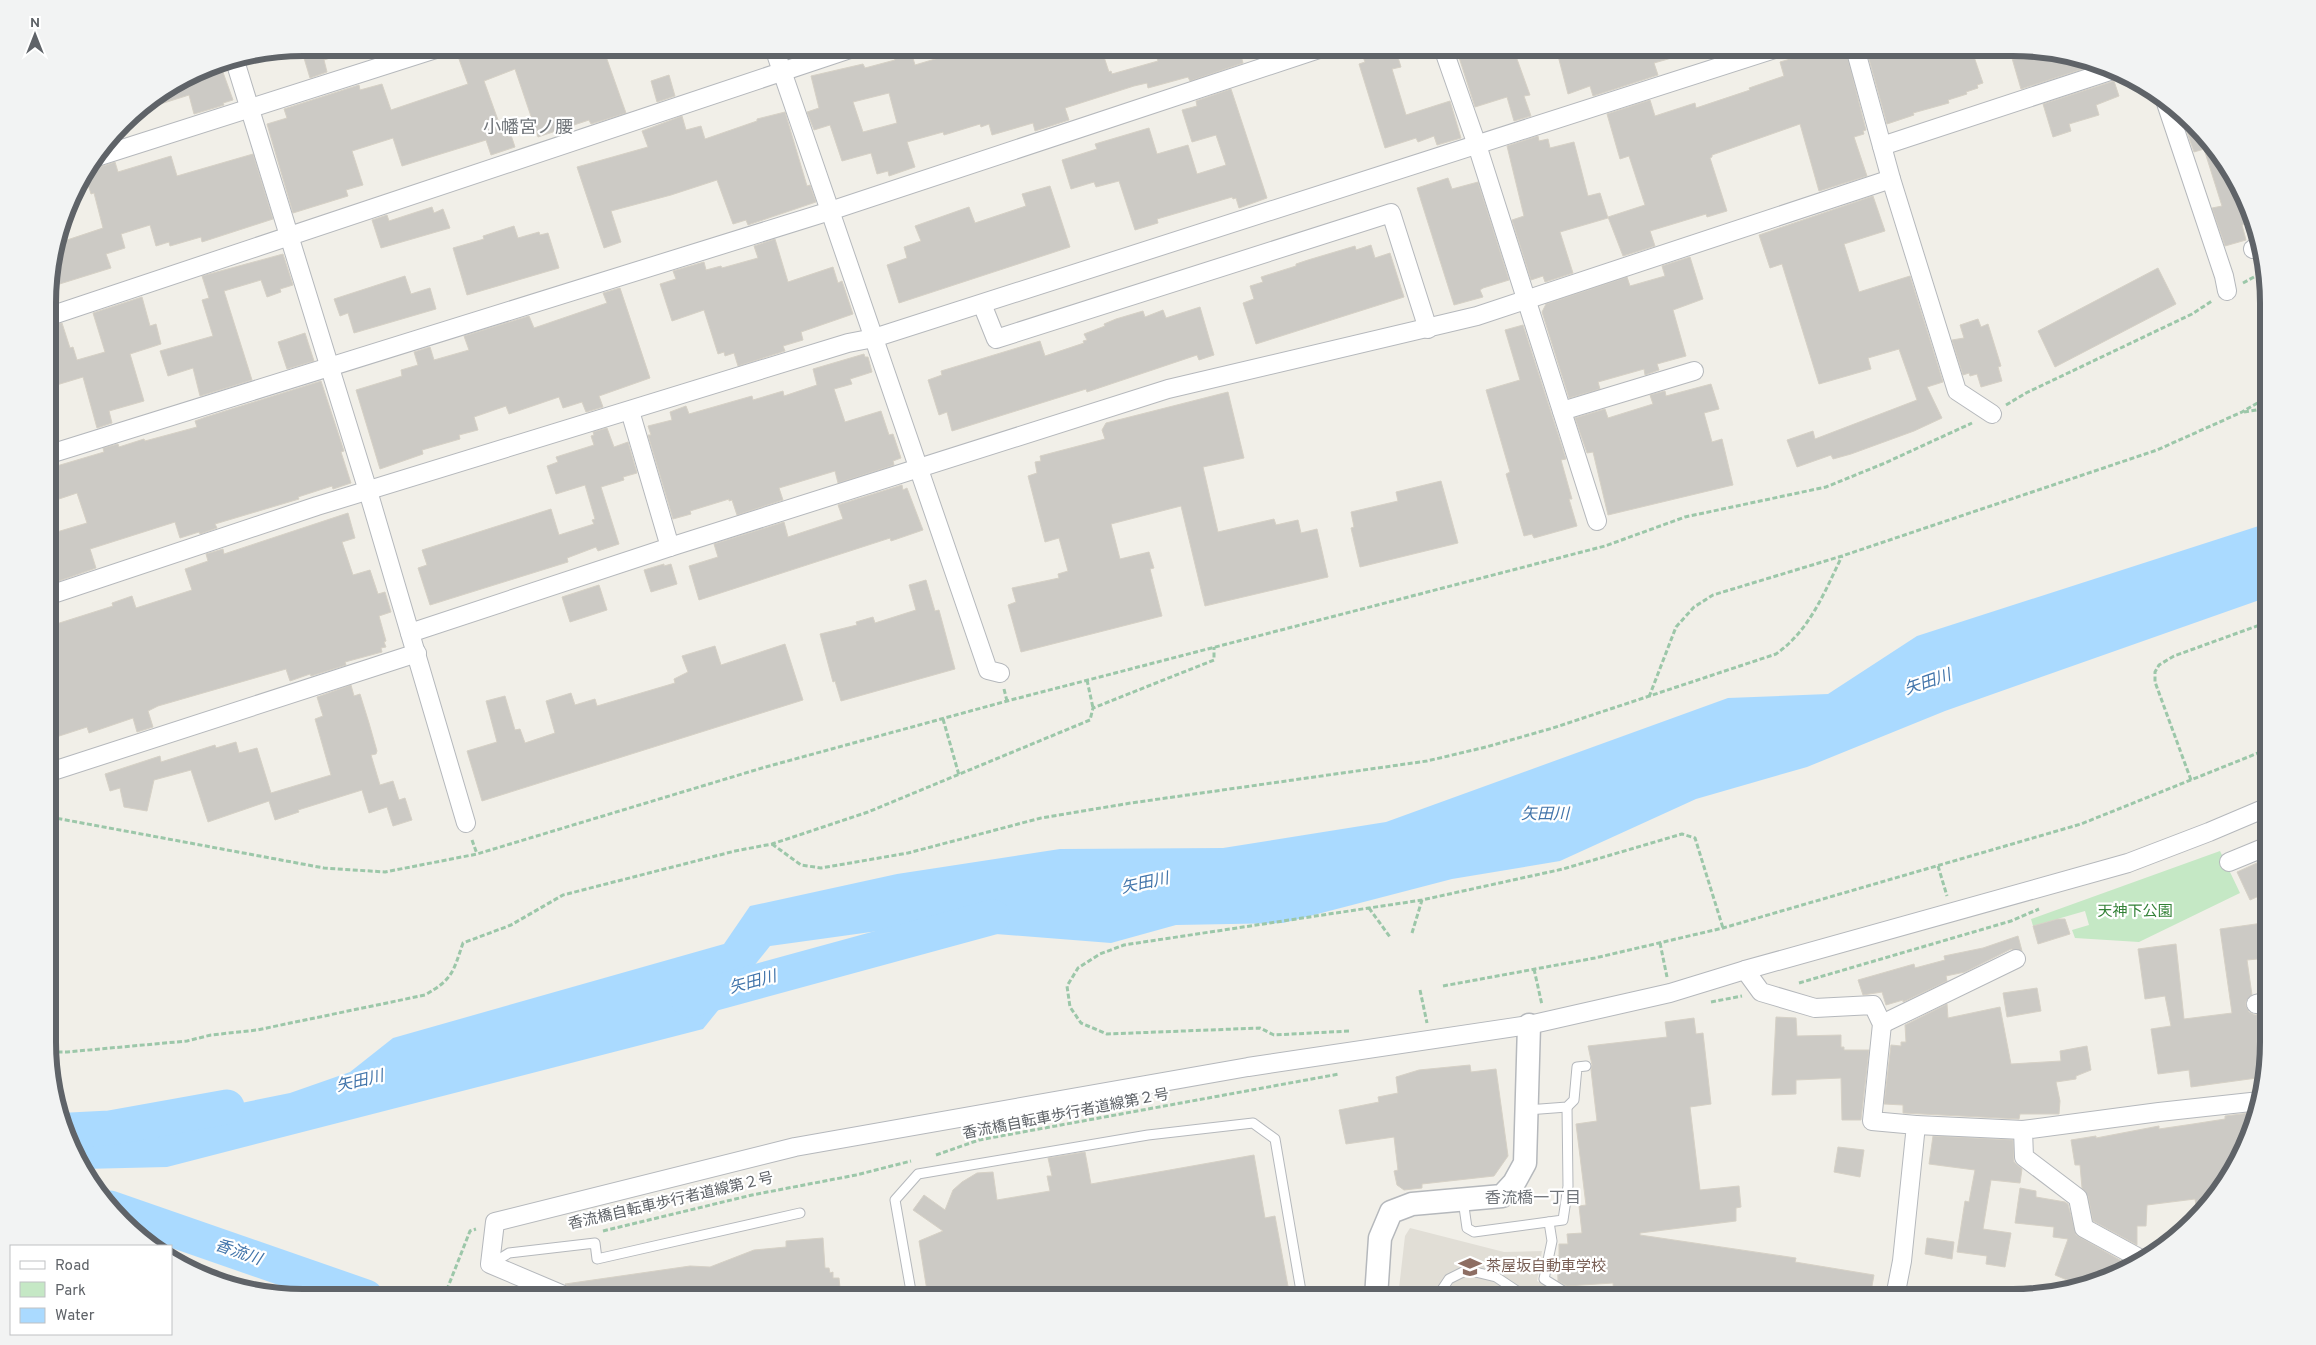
<svg xmlns="http://www.w3.org/2000/svg" width="2316" height="1345" viewBox="0 0 2316 1345" font-family="Overpass,'Noto Sans JP',sans-serif">
<rect width="100%" height="100%" fill="#f1efe8"/>
<!-- education -->
<path fill="#e1ded6" d="M1410 1228 1504 1252 1542 1251 1537 1281 1566 1297H1398L1405 1236Z"/>
<!-- green -->
<path fill="#c5e8c5" d="M2220 851 2240 893 2139 942 2075 938 2072 930 2089 925 2085 911 2033 926 2031 919Z"/>
<!-- water -->
<path fill="#aadaff" d="M2268 523V597L1945 711 1807 767 1696 799 1560 861 1452 879 1283 923 1176 925 1111 943 907 927 770 946 703 1029 167 1167 83 1169 62 1127 127 1126 290 1093 350 1072 393 1038 724 944 750 906 897 874 1060 849 1223 848 1386 822 1728 698 1828 694 1917 636Z"/>
<g fill="none" stroke-linecap="round" stroke-linejoin="round">
<!-- river -->
<g stroke="#aadaff" stroke-width="35">
<path d="M689 1000 993 917"/>
<path d="M71 1130 110 1128 227 1107"/>
<path d="M110 1208 366 1297"/>
</g>
</g>
<!-- building -->
<g fill="#cccac5" stroke="#d6d1c6" fill-rule="evenodd">
<path d="M301 48H351L352 51 324 60 327 72 310 78Z"/>
<path d="M455 48H474L478 57 504 48H603L626 113 591 124 589 120 538 137 515 69 484 81 503 134 510 132 515 147 491 155 486 140 402 166 393 138 352 151 363 185 346 190 348 196 293 213 267 124 287 118 284 109 359 85 360 90 382 84 391 110 468 84Z"/>
<path d="M908 48H910L915 65 972 48H1101L1109 72 1111 71 1112 74 1158 61 1153 48H1204L1206 53 1212 52V54L1239 48 1243 63 1190 81 1188 77 1148 88 1147 83 1134 86 1065 108 1069 120 1035 131 1033 123 992 135 989 124 981 127 980 124 944 135 943 132 907 142 915 167 889 176 888 171 877 174 871 153 842 161 830 125 814 130 807 112 819 108 811 76 863 64 865 68 895 60 892 52ZM889 93 897 123 863 132 853 102Z"/>
<path d="M1395 48 1401 67 1392 69 1406 115 1450 101 1461 138 1437 145 1434 136 1418 142 1416 138 1385 148 1359 64 1365 62 1363 57Z"/>
<path d="M1456 48H1481L1482 56 1513 48 1530 95 1524 96 1531 116 1514 121 1507 97 1475 107Z"/>
<path d="M1556 48H1692L1693 52 1654 63 1658 75 1593 96 1590 86 1568 94Z"/>
<path d="M1801 48H1845L1866 130 1863 131 1864 134 1854 137 1867 176 1819 191 1800 124 1712 155V157L1710 158 1727 211 1707 217 1706 214 1650 231 1655 246 1623 256 1608 217 1645 205 1629 156 1620 159 1607 114 1650 100 1655 116 1695 103 1696 108 1750 90 1749 88 1784 76 1780 62 1804 55Z"/>
<path d="M1866 48H1971L1983 83 1977 85 1978 88 1966 92 1967 94 1948 100 1949 103 1913 113 1914 115 1887 124Z"/>
<path d="M2009 48 2080 56 2098 64 2021 89Z"/>
<path d="M220 64 233 100 223 103 224 105 194 114 189 95 151 107 149 102 205 67Z"/>
<path d="M669 75 675 96 657 102 651 81Z"/>
<path d="M2114 81 2119 96 2096 105 2099 115 2069 124 2071 131 2053 137 2043 104Z"/>
<path d="M1231 89 1267 198 1239 208 1236 198 1233 199 1232 197 1157 219 1158 223 1135 230 1119 181 1096 187 1094 182 1071 189 1062 160 1097 149 1095 144 1149 128 1157 154 1188 145 1197 174 1226 165 1216 135 1192 142 1182 110 1197 106 1196 101Z"/>
<path d="M785 112 807 186 810 185 816 202 748 225 746 220 733 224 717 180 671 195 611 211 621 242 604 248 577 167 648 147 642 131 682 116 686 130 701 126 705 139 757 121V119Z"/>
<path d="M2180 112 2194 122 2226 161 2255 221 2242 225 2246 240 2225 246 2212 208 2222 206 2204 149 2194 152Z"/>
<path d="M1538 136 1539 141 1548 139 1550 148 1574 142 1588 196 1600 193 1608 218 1560 232 1573 273 1545 282 1543 276 1531 280 1512 220 1524 216 1507 146Z"/>
<path d="M253 154 273 219 202 242 201 237 170 246 169 242 156 246 150 225 121 234 125 248 106 254 111 268 50 287V270L58 243 103 228 94 193 91 194 85 175 93 165 103 166 115 162 118 172 171 156 177 176Z"/>
<path d="M1448 178 1452 189 1478 182 1509 280 1483 288 1480 290 1483 297 1454 305 1417 188Z"/>
<path d="M1050 186 1070 247 899 303 887 265 907 258 904 247 921 241 915 226 969 207 975 223 1026 206 1022 194Z"/>
<path d="M1873 196 1885 231 1844 244 1859 292 1910 276 1943 382 1927 387 1942 418 1914 431 1851 454 1833 459 1831 455 1797 467 1787 440 1813 431 1815 439 1917 400 1899 349 1868 358 1871 369 1819 384 1782 264 1770 268 1759 235Z"/>
<path d="M432 207 434 213 443 209 450 228 381 248 372 220 387 215 389 221Z"/>
<path d="M514 226 518 238 539 232 540 235 548 233 559 268 467 295 453 248 484 239 483 236Z"/>
<path d="M775 239 788 282 833 267 838 283 842 281 853 314 801 332 803 340 783 346 785 351 738 366 734 353 725 356 724 352 718 354 704 310 672 321 660 284 676 279 673 271 704 262 706 270 721 266 722 268 758 258 754 246Z"/>
<path d="M1371 245 1375 258 1390 253 1404 297 1256 344 1243 303 1254 299 1250 286 1263 282 1261 277 1296 266V264L1308 260 1355 246 1356 250Z"/>
<path d="M283 254 293 285 280 289 281 292 267 297 261 280 224 291 252 380 200 396 193 368 168 376 160 351 213 336 202 300 209 298 202 276Z"/>
<path d="M1690 257 1703 299 1673 310 1686 356 1657 364 1659 370 1645 375 1644 369 1598 382 1600 389 1569 398 1542 312 1546 304 1627 277 1630 286 1665 276 1662 266Z"/>
<path d="M2158 268 2176 304 2055 367 2038 331Z"/>
<path d="M405 276 411 294 430 288 436 309 354 333 348 313 340 316 334 299Z"/>
<path d="M620 288 650 378 599 396 603 407 586 412 582 402 563 408 559 397 509 414 506 406 474 417 478 430 459 435 460 439 422 450 423 454 380 469 356 390 402 376 401 370 418 365 414 352 430 347 434 360 469 350 464 336 529 316 534 328 607 303 603 293Z"/>
<path d="M142 297 150 326 156 324 161 344 130 354 144 401 109 411 112 423 97 428 83 377 50 387V326L62 323 70 348 73 347 77 360 105 352 93 313Z"/>
<path d="M1200 307 1214 355 1199 360 1197 355 1087 392 1086 389 952 431 947 412 939 415 928 380 942 375 941 371 1040 341 1045 356 1084 343 1083 341 1087 340 1084 334 1105 326 1104 324 1116 319 1143 311 1145 317 1163 310 1166 318Z"/>
<path d="M1978 319 1981 327 1988 324 2001 366 1998 367 2002 381 1981 387 1977 374 1970 376 1969 373 1963 375 1952 340 1964 338 1960 325Z"/>
<path d="M1523 325 1566 459 1561 460 1572 499H1569L1577 526 1534 538 1532 534 1524 536 1506 474 1510 472 1486 390 1520 380 1505 330Z"/>
<path d="M305 333 314 361 287 369 278 342Z"/>
<path d="M864 354 865 357H868L872 372 850 379 852 384 834 389 845 422 881 411 889 435 893 434 901 458 893 461 894 465 838 483 835 471 779 488 783 500 737 515 732 500 729 501V499L690 511 691 514 673 519 648 435H651L648 426 672 420 670 412 686 406 689 414 752 396 753 400 783 391 784 396 817 385 813 369Z"/>
<path d="M321 381 344 451 341 452 351 483 333 489 332 486 298 497 299 499 215 524 217 528 200 534 199 532 180 538 175 522 90 549 96 568 50 584V534L87 523 77 493 50 502V468L104 452 103 448 118 444 119 447 144 439 145 441 197 427 195 421 206 417Z"/>
<path d="M1711 384 1719 409 1704 413 1712 442 1722 439 1733 485 1608 515 1593 452 1587 453 1575 418 1605 409 1608 418 1653 404 1650 395 1665 391 1666 396Z"/>
<path d="M1228 392 1244 458 1203 467 1218 532 1274 519 1276 525 1298 520 1301 533 1317 529 1328 577 1205 606 1181 506 1111 524 1120 559 1149 552 1154 568 1150 569 1162 616 1021 652 1008 605 1016 602 1012 588 1059 578 1058 574 1068 571 1059 538 1045 542 1028 476 1037 473 1035 462 1041 461 1040 456 1105 439 1102 430 1106 423Z"/>
<path d="M607 428 614 447 628 442 637 473 623 477 624 480 601 487 619 544 598 551 596 547 567 558 568 562 430 605 418 568 427 565 422 550 551 509 559 535 594 524 592 520 595 519 585 485 556 494 547 466 558 462 556 457 594 445 591 436 594 435 593 432Z"/>
<path d="M1441 481 1458 543 1360 567 1351 528 1354 527 1351 512 1398 501 1396 492Z"/>
<path d="M902 485 903 490 907 488 923 530 891 541 890 538 699 600 689 566 718 557 714 544 784 522 788 537 843 519 838 505Z"/>
<path d="M348 513 355 538 342 542 353 575 370 570 378 594 385 592 391 612 379 616 386 641 384 642 386 647 381 648 382 652 345 662 346 665 311 676 310 674 290 681 286 669 158 706 148 711 153 727 137 732 133 718 89 733 87 727 50 739V652H55L50 636V626L113 606 112 603 132 596 136 608 192 590 185 569 208 561 206 554 223 549 224 554Z"/>
<path d="M664 564V566L671 564 677 584 651 592 644 570Z"/>
<path d="M926 580 935 611 939 610 955 669 841 701 835 681 833 682 820 634 857 625 856 622 873 617 875 623 916 610 909 585Z"/>
<path d="M599 585 607 610 570 622 562 597Z"/>
<path d="M785 644 803 700 482 801 467 751 497 742 486 701 505 696 515 730 520 729 525 743 555 733 546 701 571 693 575 705 595 699 597 706 675 683 674 679 688 672 682 656 715 646 721 665Z"/>
<path d="M351 685 354 696 360 694 369 723 377 751 376 754 371 755 380 785 393 781 399 800 405 798 412 820 393 826 387 807 369 813 362 790 298 810 299 812 275 820 269 801 208 822 191 770 154 780 147 811 124 807 120 788 110 791 105 774 160 756 161 762 215 745 216 748 236 742 239 753 257 748 271 793 331 775 315 719 323 716 317 697Z"/>
<path d="M2268 858V892L2250 900 2237 872Z"/>
<path d="M2058 919H2065L2070 934 2038 944 2033 926Z"/>
<path d="M2263 923 2264 931H2268V958L2247 960 2252 995 2246 1001V1006L2249 1012 2255 1015 2268 1013V1059L2264 1077 2191 1087 2189 1070 2158 1074 2151 1029 2171 1026 2165 996 2145 999 2138 949 2176 944 2184 1019 2232 1013 2220 929Z"/>
<path d="M2018 936 2022 951 2011 949 1965 972 1946 976 1947 981 1903 1002V1000L1886 1005 1882 992 1863 995 1858 980 1914 964 1915 968 1945 960 1944 956 1983 948Z"/>
<path d="M2037 988 2041 1011 2007 1017 2003 993Z"/>
<path d="M1947 1004 1948 1018 2000 1007 2011 1064 2061 1061 2060 1051 2087 1046 2091 1070 2076 1076V1079L2056 1082 2060 1101 2059 1114H2020L2019 1119 1903 1113V1105L1884 1104 1891 1045 1901 1046V1042H1906L1905 1025Z"/>
<path d="M1776 1017 1796 1018 1797 1036 1841 1035V1047H1844V1050H1869L1861 1120H1842L1841 1078 1796 1080V1094L1772 1095Z"/>
<path d="M1694 1018 1696 1034 1703 1033 1711 1104 1690 1107 1700 1190 1739 1186 1741 1207 1736 1208V1221L1640 1233V1235L1796 1258 1795 1262 1874 1275 1870 1297H1614L1613 1283 1567 1286 1558 1281 1557 1256H1559V1244H1568L1567 1234 1582 1233 1579 1206 1586 1205 1576 1124 1597 1121 1591 1070 1592 1065 1588 1046 1667 1037 1665 1022Z"/>
<path d="M1470 1065 1471 1072 1496 1069 1508 1156 1494 1176 1422 1184V1188L1404 1190 1397 1185 1394 1171 1398 1170 1394 1137 1346 1144 1339 1110 1379 1102 1378 1097 1398 1093 1396 1077 1419 1070Z"/>
<path d="M2257 1112 2255 1124 2234 1170 2198 1218 2195 1199 2147 1205 2146 1226H2137V1245L2093 1221 2088 1196 2082 1188 2080 1165H2075L2071 1140 2096 1136V1138L2159 1126V1129L2193 1124 2225 1119V1116Z"/>
<path d="M1933 1136 2013 1140 2014 1162 2022 1169 2020 1183 1991 1180 1983 1229 2011 1233 2005 1267 1986 1264 1987 1256 1957 1252 1965 1201 1969 1202 1975 1170 1929 1164Z"/>
<path d="M1838 1147 1864 1150 1860 1177 1834 1172Z"/>
<path d="M1085 1152 1091 1184 1254 1155 1265 1218 1275 1216 1290 1297H928L919 1241 943 1231 913 1210 924 1195 945 1210 953 1190 962 1182 977 1173 993 1172 997 1200 1050 1191 1047 1176H1052L1048 1158Z"/>
<path d="M2020 1188 2036 1191V1197L2065 1202 2068 1204 2076 1235 2127 1264 2128 1269 2084 1287 2055 1275 2068 1239 2053 1237 2054 1227 2015 1223Z"/>
<path d="M823 1238 825 1268H829L830 1273 833 1272V1278H839L841 1297H586L565 1284 690 1266 710 1267 754 1250 786 1247V1241Z"/>
<path d="M1927 1238 1954 1242 1952 1259 1925 1254Z"/>
</g>
<g fill="none" stroke-linecap="round" stroke-linejoin="round">
<defs>
<g id="service">
<path d="M1527 1110 1567 1107 1574 1100 1577 1067 1586 1066"/>
<path d="M1463 1200 1467 1228 1474 1232 1563 1220 1568 1186 1567 1107"/>
<path d="M1549 1222 1552 1241 1544 1279 1573 1297"/>
<path d="M491 1264 509 1253 595 1243 597 1259 800 1213"/>
<path d="M912 1297 895 1200 918 1174 1148 1135 1253 1123 1275 1139 1302 1297"/>
<path d="M1437 1297 1449 1279 1467 1270 1496 1277 1526 1297"/>
</g>
<g id="minor">
<path d="M774 48 988 670 1000 673"/>
<path d="M1443 48 1477 145 1597 521"/>
<path d="M1855 48 1891 179 1957 391 1992 414"/>
<path d="M235 61 368 491 466 823"/>
<path d="M2165 100 2224 276 2227 291"/>
<path d="M1882 146 2113 70"/>
<path d="M100 156 439 48"/>
<path d="M2253 249 2260 245"/>
<path d="M982 304 996 339 1391 213 1428 329"/>
<path d="M50 316 853 48"/>
<path d="M630 411 670 547"/>
<path d="M1562 411 1694 371"/>
<path d="M50 454 830 211 1322 48"/>
<path d="M50 595 317 506 848 343 874 338 1778 48"/>
<path d="M410 633 670 547 1168 389 1477 316 1891 179"/>
<path d="M50 772 417 653"/>
<path d="M2229 862 2268 846"/>
<path d="M1745 970 1761 992 1815 1008 1873 1005 1882 1024 1872 1121 1916 1125 1902 1261 1895 1297"/>
<path d="M2256 1004 2268 1001"/>
<path d="M1882 1024 2016 959"/>
<path d="M1916 1125 2023 1130 2159 1112 2260 1101"/>
<path d="M2023 1130 2024 1157 2078 1198 2084 1228 2139 1258 2138 1265"/>
<path d="M568 1297 490 1264 495 1222 795 1147 1248 1067 1529 1025 1670 993 1745 970 2128 863 2209 832 2268 807"/>
</g>
<path id="tertiary" d="M1376 1297 1380 1238 1391 1212 1412 1204 1502 1196 1514 1183 1525 1163 1529 1025"/>
</defs>
<!-- service casing -->
<use href="#service" stroke="#b5b8bc" stroke-width="11"/>
<!-- minor casing -->
<use href="#minor" stroke="#b5b8bc" stroke-width="20"/>
<!-- tertiary casing -->
<use href="#tertiary" stroke="#b5b8bc" stroke-width="25"/>
<!-- path -->
<g stroke="#9cc7a9" stroke-width="3" stroke-dasharray="5 2.5" stroke-linecap="butt">
<path d="M2243 283 2265 271"/>
<path d="M2006 405 2026 393 2192 314 2212 301"/>
<path d="M2244 412 2268 408"/>
<path d="M1087 680 1093 708"/>
<path d="M1004 689 1007 701"/>
<path d="M1649 697 1676 627 1694 607 1713 595 1842 556 2157 450 2242 412 2268 397"/>
<path d="M943 719 959 775"/>
<path d="M2191 780 2155 682V672L2159 665 2174 656 2268 622"/>
<path d="M50 817 324 868 385 872 477 854 762 768 1007 701 1605 546 1685 517 1826 487 1885 463 1972 423"/>
<path d="M472 840 477 854"/>
<path d="M772 844 801 865 821 868 908 853 1041 818 1131 803 1427 761 1486 747 1553 728 1776 654C1810 630 1824 593 1842 556"/>
<path d="M1938 866 1947 896"/>
<path d="M1369 908 1390 937"/>
<path d="M1412 933 1422 900"/>
<path d="M1660 943 1667 977"/>
<path d="M1534 969 1542 1005"/>
<path d="M1799 983 2011 921 2039 909"/>
<path d="M1443 986 1595 958 1723 928 2081 824 2268 749"/>
<path d="M1420 990 1427 1023"/>
<path d="M1711 1002 1742 996"/>
<path d="M1349 1031 1274 1035 1260 1028 1107 1034 1081 1023 1070 1007 1067 986 1078 968 1100 954 1124 945 1422 900 1563 869 1682 834 1695 838 1723 928"/>
<path d="M50 1052H67L187 1041 211 1035 257 1030 425 995C453 979 453 972 463 943L511 925 563 895 735 851 772 844 868 812 1090 720 1093 708 1214 660V647"/>
<path d="M936 1155 979 1140 1339 1074"/>
<path d="M603 1231 752 1195 856 1175 911 1161"/>
<path d="M444 1297 470 1231 476 1229"/>
</g>
<!-- service -->
<use href="#service" stroke="#fff" stroke-width="9"/>
<!-- minor -->
<use href="#minor" stroke="#fff" stroke-width="18"/>
<!-- tertiary -->
<use href="#tertiary" stroke="#fff" stroke-width="22"/>
</g>
<!-- icons -->
<defs>
<symbol id="university-bare" viewBox="-9 -9 18 18"><path d="M0-5L7-2L0 1L-7-2ZM-4 1L0 2.5L4 1V4Q0 6-4 4Z" fill="#8d6e63" stroke="#fff" stroke-width="2.5" paint-order="stroke"/></symbol>
</defs>
<g fill-rule="evenodd">
<use href="#university-bare" x="1454" y="1251" width="32" height="32"/>
</g>
<g text-anchor="middle" dominant-baseline="central" stroke-width="4.5" stroke-linejoin="round" paint-order="stroke">
<!-- park labels -->
<g font-size="15" fill="#348238" stroke="#fff">
<text x="2135" y="912">天神下公園</text>
</g>
<!-- street labels -->
<g font-size="15" fill="#5f6368" stroke="#fff">
<text transform="translate(1066 1115) rotate(-11)">香流橋自転車歩行者道線第２号</text>
<text transform="translate(671 1202) rotate(-13)">香流橋自転車歩行者道線第２号</text>
</g>
<!-- education labels -->
<g font-size="15" fill="#785e54" stroke="#fff" text-anchor="start">
<text x="1486" y="1267">茶屋坂自動車学校</text>
</g>
<!-- water labels -->
<g font-size="16" font-style="italic" fill="#4174aa" stroke="#fff">
<text transform="translate(1928 683) rotate(-19)">矢田川</text>
<text x="1545" y="815">矢田川</text>
<text transform="translate(1145 884) rotate(-12)">矢田川</text>
<text transform="translate(753 983) rotate(-15)">矢田川</text>
<text transform="translate(360 1082) rotate(-13)">矢田川</text>
<text transform="translate(238 1253) rotate(19)">香流川</text>
</g>
<!-- neighbourhood labels -->
<g font-size="16" fill="#70757a" stroke="#fff">
<text x="1533" y="1199">香流橋一丁目</text>
</g>
<!-- quarter labels -->
<g font-size="18" fill="#70757a" stroke="#fff">
<text x="528" y="128">小幡宮ノ腰</text>
</g>
</g>
<!-- crop -->
<path d="M0 0H2316V1345H0ZM303 56H2013A247 247 0 0 1 2260 303V1042A247 247 0 0 1 2013 1289H303A247 247 0 0 1 56 1042V303A247 247 0 0 1 303 56Z" fill="#f2f3f3" fill-rule="evenodd"/>
<path fill="none" stroke="#5f6368" stroke-width="6" d="M303 56H2013A247 247 0 0 1 2260 303V1042A247 247 0 0 1 2013 1289H303A247 247 0 0 1 56 1042V303A247 247 0 0 1 303 56Z"/>
<!-- legend -->
<rect x="10" y="1245" width="162" height="90" fill="#ffffff" stroke="#bfc1c3"/>
<rect x="20" y="1261" width="25" height="8" fill="#ffffff" stroke="#bfc1c3"/>
<text x="55" y="1270" font-size="15" fill="#5f6368">Road</text>
<rect x="20" y="1282" width="25" height="15" fill="#c5e8c5" stroke="#bfc1c3"/>
<text x="55" y="1295" font-size="15" fill="#5f6368">Park</text>
<rect x="20" y="1308" width="25" height="15" fill="#aadaff" stroke="#bfc1c3"/>
<text x="55" y="1320" font-size="15" fill="#5f6368">Water</text>
<!-- north arrow -->
<g transform="translate(35 35)" stroke="#ffffff" stroke-width="4" paint-order="stroke">
<path d="M0-4L9 19L0 12L-9 19Z" fill="#5f6368"/>
<text y="-8" font-size="14" font-weight="bold" text-anchor="middle" fill="#5f6368">N</text>
</g>
</svg>
